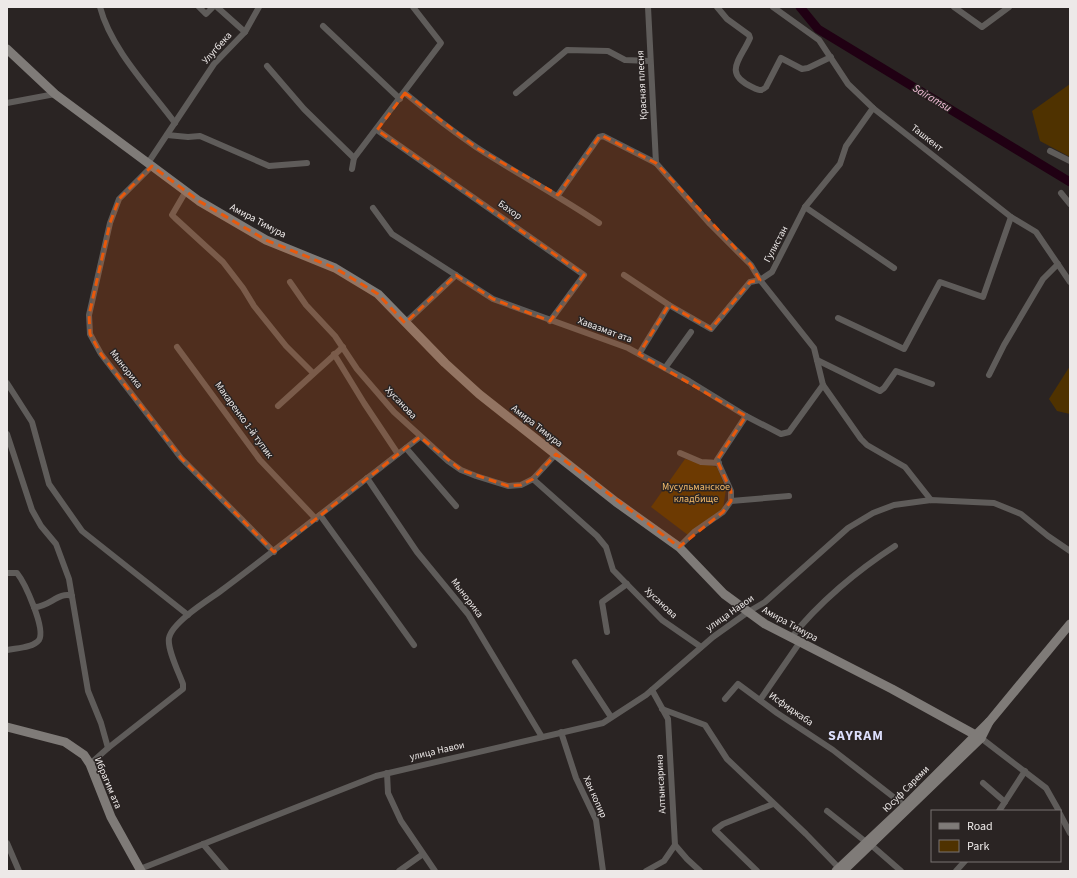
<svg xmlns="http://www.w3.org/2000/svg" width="1077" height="878" viewBox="0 0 1077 878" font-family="'Source Sans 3',sans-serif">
<rect width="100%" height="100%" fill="#2a2423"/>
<!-- green -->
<g fill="#4f3200">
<path d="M1070 84V157L1040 141 1032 111Z"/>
<path d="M1070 366V414L1057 411 1049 399Z"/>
<path d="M685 459 717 467 726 489 723 509 688 535 651 507Z"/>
</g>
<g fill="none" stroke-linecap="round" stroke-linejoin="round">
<!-- river -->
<path stroke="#200013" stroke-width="9" d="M800 7 818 29 1070 182"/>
<!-- street -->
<g stroke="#5f5c5a" stroke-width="6">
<path d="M100 7C111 49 149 88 175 123"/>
<path d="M199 7 206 14 213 7"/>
<path d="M217 7 245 32"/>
<path d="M648 7 656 163"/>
<path d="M717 7 727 19 749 35 750 38C741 59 722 73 752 87 758 90 761 92 766 87L781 58 802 69 808 68 831 57"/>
<path d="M773 7 819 40 848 84 873 108 1011 217 1036 232 1070 282"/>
<path d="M954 7 982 27 1009 7"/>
<path d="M323 26 400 99"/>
<path d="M267 66 304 109 354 158"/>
<path d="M405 93C428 112 451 130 476 147 516 173 559 196 599 223"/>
<path d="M516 93 567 50 608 51 625 60 650 61"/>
<path d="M7 103 55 94"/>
<path d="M377 130 584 275 550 321"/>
<path d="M167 135 188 137 200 136 269 166 307 163"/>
<path d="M1050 151 1070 161"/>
<path d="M148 163 214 64 245 32 259 7"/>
<path d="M152 166 119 199 110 223 89 315 90 334 101 354 181 458 274 552"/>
<path d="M352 169 354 158 441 43 413 7"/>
<path d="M186 191 172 215 175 218 223 262 243 288 254 306 286 346 313 373"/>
<path d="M1061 193 1070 204"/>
<path d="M558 195 599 137 603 136 656 163 710 224 751 265 760 280 814 348 823 385 861 439 867 445 905 467 931 500"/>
<path d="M805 207 894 268"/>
<path d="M373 208 392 234 493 299 628 348 689 381 746 416 781 434 789 432 823 385"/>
<path d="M624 275 669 305 711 329 750 282 760 280 772 272 805 207 840 164 846 146 873 108"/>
<path d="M290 282 306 305 335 336 357 369 394 412 448 461 461 470 476 476 508 486 521 485 533 479 556 454"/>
<path d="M838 318 904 349 940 282 983 297 1011 217"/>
<path d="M405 323 456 275"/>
<path d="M177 347 260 460 316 519"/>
<path d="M334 354 364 403 398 454"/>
<path d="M639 354 669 305"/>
<path d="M817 360 880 391 884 388 896 371 932 384"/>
<path d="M665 368 691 332"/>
<path d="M989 375 1004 345 1043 279 1058 264"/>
<path d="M7 383 32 422 49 484 82 531 188 615"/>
<path d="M278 406 343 347"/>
<path d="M7 434 32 510 41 526 56 544 69 579 88 691 101 723 108 748"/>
<path d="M406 448 456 506"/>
<path d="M680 453 701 462 719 463"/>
<path d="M367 478 417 552 468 614 542 737"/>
<path d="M533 479 597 536 606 547 613 570 662 620 701 647"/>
<path d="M731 501 789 496"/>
<path d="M320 515 414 645"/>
<path d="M679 547 694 532 723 512 731 501V491L717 460 746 416"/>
<path d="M7 573H17C25 583 46 629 39 640 33 648 16 648 7 650"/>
<path d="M34 607C48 608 59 591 72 596"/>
<path d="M607 632 602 602 627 584"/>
<path d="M791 638C818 603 858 570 895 546"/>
<path d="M575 662 611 717"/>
<path d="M652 690 668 719 675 845 687 859 700 871"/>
<path d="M725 699 738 684 777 713 833 750 905 806"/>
<path d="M760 700 800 642"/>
<path d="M662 709 705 725 727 759 806 834 839 868"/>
<path d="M561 732 576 778 596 820 603 871"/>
<path d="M981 738 1046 788 1059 811"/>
<path d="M90 764 108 748 183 689V684C179 673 167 649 169 638 172 623 205 602 218 593 286 542 353 489 420 437"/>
<path d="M387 773 388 793 401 821 435 871"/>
<path d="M983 783 1005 802"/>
<path d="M827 811 866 842"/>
<path d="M999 811 1025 771"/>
<path d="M1060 814 1070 833"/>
<path d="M7 843 19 871"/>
<path d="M203 844 226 871"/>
<path d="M870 844 901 871"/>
<path d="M140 869 376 776 603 723 646 695 713 637 748 612 765 602 848 528 873 513 894 505 931 500 994 503 1021 514 1048 536 1070 551"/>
<path d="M399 871 423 854"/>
<path d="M646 871 664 861 675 845"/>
<path d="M757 871 715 830 723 824 773 804"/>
<path d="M956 871 965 861"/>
</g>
<!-- secondary -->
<g stroke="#7f7b78" stroke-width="9">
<path d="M7 49 55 94 199 201 266 240 335 268 378 294 445 363 479 394 616 502 679 547 724 594 765 624 892 689 981 738"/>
<path d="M989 722 1070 624"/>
<path d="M7 727 65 742 84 755 90 764 111 817 141 871"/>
<path d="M836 871 905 806 989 722 981 738 843 871"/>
</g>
</g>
<!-- marked area -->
<path fill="#e8590c" fill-opacity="0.2" stroke="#e8590c" stroke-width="3" stroke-dasharray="8 5" stroke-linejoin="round" d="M405 93 477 148 558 195 599 137 603 136 656 163 751 265 760 280 750 282 711 329 669 305 639 354 746 416 717 460 731 491V501L723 512 679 547 556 454 533 479 521 485 508 486 461 470 420 437 274 552 181 458 101 354 90 334 89 315 110 223 119 199 152 166 199 201 266 240 335 268 378 294 405 323 456 275 493 299 550 321 584 275 377 130Z"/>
<g text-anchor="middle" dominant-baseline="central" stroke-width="3" stroke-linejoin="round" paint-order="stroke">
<!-- street labels -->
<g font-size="10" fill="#ede9e8" stroke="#2a2423">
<text transform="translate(217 48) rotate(-48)">Улугбека</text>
<text transform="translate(642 85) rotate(-93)">Красная плесня</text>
<text transform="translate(927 138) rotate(38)">Ташкент</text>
<text transform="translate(510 210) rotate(35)">Бахор</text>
<text transform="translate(258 221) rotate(28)">Амира Тимура</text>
<text transform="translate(776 244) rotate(-62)">Гулистан</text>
<text transform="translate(605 330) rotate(20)">Хавазмат ата</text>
<text transform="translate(126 369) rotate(52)">Мынорика</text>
<text transform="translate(401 403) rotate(46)">Хусанова</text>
<text transform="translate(244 420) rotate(54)">Макаренко 1-й тупик</text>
<text transform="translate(537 426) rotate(38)">Амира Тимура</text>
<text transform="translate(467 598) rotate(53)">Мынорика</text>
<text transform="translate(661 603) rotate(43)">Хусанова</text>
<text transform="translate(730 613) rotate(-35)">улица Навои</text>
<text transform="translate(790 624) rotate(29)">Амира Тимура</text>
<text transform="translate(791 709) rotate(35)">Исфиджаба</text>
<text transform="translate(437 751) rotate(-13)">улица Навои</text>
<text transform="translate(108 783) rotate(67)">Ибрагим ата</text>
<text transform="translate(661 784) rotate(-93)">Алтынсарина</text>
<text transform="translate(906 789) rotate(-45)">Юсуф Сареми</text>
<text transform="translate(595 797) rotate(66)">Хан копир</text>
</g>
<!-- park labels -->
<g font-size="10" fill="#f5bb6a" stroke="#2a2423">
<text x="696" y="487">Мусульманское<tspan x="696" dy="12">кладбище</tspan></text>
</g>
<!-- water labels -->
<g font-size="11" font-style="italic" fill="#fac3de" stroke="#2a2423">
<text transform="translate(932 98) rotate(31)">Sairamsu</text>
</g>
<!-- district labels -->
<g font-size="14" font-weight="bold" letter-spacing="1" fill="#dcdffc" stroke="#2a2423">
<text x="856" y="736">SAYRAM</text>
</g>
</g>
<!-- border -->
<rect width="1077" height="878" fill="none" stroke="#ede9e8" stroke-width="16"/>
<!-- legend -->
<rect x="931" y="810" width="130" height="52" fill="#2a2423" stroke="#787372"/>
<rect x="939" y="823" width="20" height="6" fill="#7f7b78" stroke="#787372"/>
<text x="967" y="830" font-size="12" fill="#ede9e8">Road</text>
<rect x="939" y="840" width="20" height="12" fill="#4f3200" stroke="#787372"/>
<text x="967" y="850" font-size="12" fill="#ede9e8">Park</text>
</svg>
